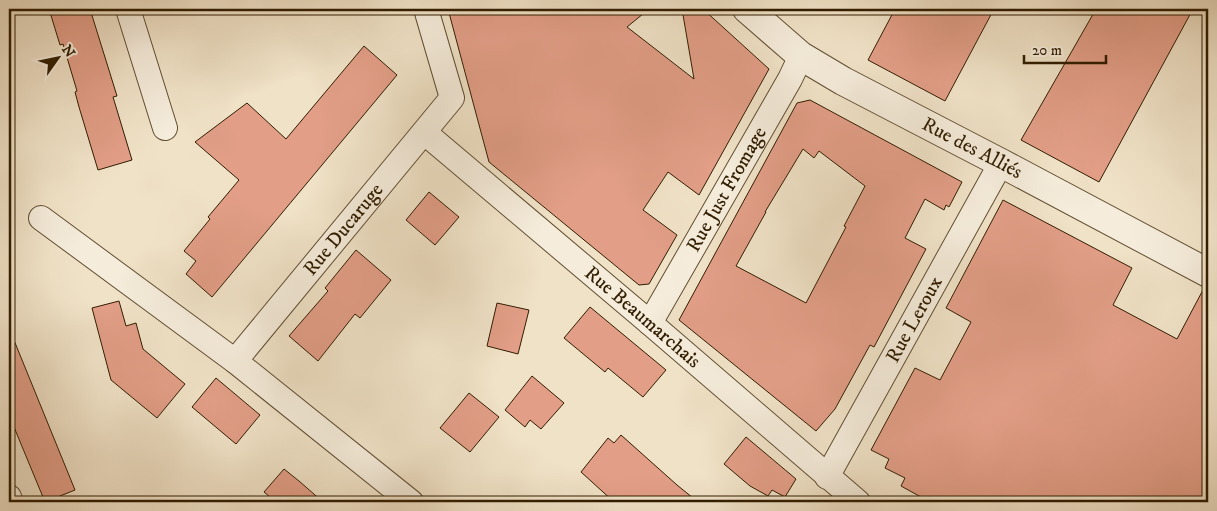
<svg xmlns="http://www.w3.org/2000/svg" width="1217" height="511" viewBox="0 0 1217 511" font-family="'IM FELL DW Pica',serif">
<rect width="100%" height="100%" fill="#f0e2c7"/>
<filter id="stains"><feTurbulence type="fractalNoise" baseFrequency=".004" numOctaves="4"/><feColorMatrix values="0 0 0 0 .2 0 0 0 0 .09 0 0 0 0 .02 0 0 0 .5 -.17"/></filter>
<radialGradient id="worn" r=".72"><stop offset=".6" stop-color="#630" stop-opacity="0"/><stop offset="1" stop-color="#630" stop-opacity=".3"/></radialGradient>
<!-- building -->
<g fill="#e29e87" stroke="#311d00" fill-rule="evenodd">
<path d="M49 9H90L117 96 113 97 132 160 98 170 79 107 75 92 77 91 63 44 60 45Z"/>
<path d="M448 9H649L627 27 694 79 682 9H703L769 69 699 195 668 172 643 210 677 235 649 284 639 285 489 162Z"/>
<path d="M895 9H994L945 101 868 60Z"/>
<path d="M1096 9H1193L1099 182 1021 140Z"/>
<path d="M364 46 397 75 212 297 186 274 196 261 184 251 210 219 208 217 239 180 195 142 247 103 286 139Z"/>
<path d="M810 100 962 182 949 207 946 205 944 210 925 199 905 238 926 249 874 347 870 345 835 409 816 431 679 320 797 103ZM803 149 814 158 819 151 865 186 844 226 846 227 806 303 736 266 766 212H765Z"/>
<path d="M429 192 459 217 435 245 406 220Z"/>
<path d="M1003 200 1132 268 1113 305 1177 339 1204 288 1208 289V502H930L901 486 905 478 885 468 889 459 871 450 915 368 940 380 971 322 946 308Z"/>
<path d="M356 250 391 280 360 318 355 314 318 361 289 336 328 291 325 288Z"/>
<path d="M119 301 126 326 136 323 143 349 185 384 157 418 111 380 92 308Z"/>
<path d="M497 303 529 310 518 354 487 346Z"/>
<path d="M590 307 666 370 643 397 608 368 605 372 564 338Z"/>
<path d="M9 328 75 490 45 502 9 415Z"/>
<path d="M532 376 564 403 541 429 530 420 525 427 505 410Z"/>
<path d="M216 378 260 415 236 444 192 407Z"/>
<path d="M469 393 499 417 470 452 440 428Z"/>
<path d="M621 435 677 485 698 502H614L581 472 608 438 614 443Z"/>
<path d="M746 437 796 479 785 497 772 490 768 496 750 486 724 464Z"/>
<path d="M284 469 299 481 323 502H276L264 492Z"/>
</g>
<g fill="none" stroke-linecap="round" stroke-linejoin="round">
<defs>
<g id="minor">
<path d="M128 9 165 128"/>
<path id="s1" d="M425 133 650 323 858 502"/>
<path d="M41 218 235 361"/>
<path id="s2" d="M650 323 790 79 801 56"/>
<path id="s3" d="M827 477 1001 163"/>
<path d="M9 497 11 502"/>
<path id="s4" d="M411 502 235 361 452 98 426 9"/>
</g>
<g id="tertiary">
<path id="s5" d="M747 9 801 56 843 81 1001 163 1208 273"/>
</g>
</defs>
<!-- minor casing -->
<use href="#minor" stroke="#614e32" stroke-width="26"/>
<!-- tertiary casing -->
<use href="#tertiary" stroke="#614e32" stroke-width="30"/>
<!-- minor -->
<use href="#minor" stroke="#f5ecdb" stroke-width="24"/>
<!-- tertiary -->
<use href="#tertiary" stroke="#f5ecdb" stroke-width="28"/>
</g>
<g text-anchor="middle" dominant-baseline="central" stroke-width="5" stroke-linejoin="round" paint-order="stroke">
<!-- street labels -->
<g font-size="20" fill="#311d00" stroke="#f5ecdb">
<text stroke="none"><textPath href="#s5" startOffset="266">Rue des Alliés</textPath></text>
<text stroke="none"><textPath href="#s2" startOffset="154">Rue Just Fromage</textPath></text>
<text stroke="none"><textPath href="#s4" startOffset="396">Rue Ducaruge</textPath></text>
<text stroke="none"><textPath href="#s1" startOffset="285">Rue Beaumarchais</textPath></text>
<text stroke="none"><textPath href="#s3" startOffset="180">Rue Leroux</textPath></text>
</g>
</g>
<!-- margin -->
<rect width="1217" height="511" fill="none" stroke="#f0e2c7" stroke-width="30"/>
<rect x="10" y="10" width="1197" height="491" fill="none" stroke="#311d00" stroke-width="2.5"/>
<rect x="15" y="15" width="1187" height="481" fill="none" stroke="#311d00"/>
<!-- north arrow -->
<g transform="translate(58 58) rotate(57)" stroke="#f5ecdb" stroke-width="4" paint-order="stroke">
<path d="M0-4L9 19L0 12L-9 19Z" fill="#311d00"/>
<text y="-8" font-size="14" font-weight="bold" text-anchor="middle" fill="#311d00">N</text>
</g>
<!-- scale -->
<path d="M1024 55v8h82v-8" fill="none" stroke="#311d00" stroke-width="2.5"/>
<text x="1032" y="55" font-size="15" fill="#311d00" stroke="#f5ecdb" stroke-width="4" paint-order="stroke">20 m</text>
<rect width="100%" height="100%" filter="url(#stains)"/>
<rect width="100%" height="100%" fill="url(#worn)"/>
</svg>
